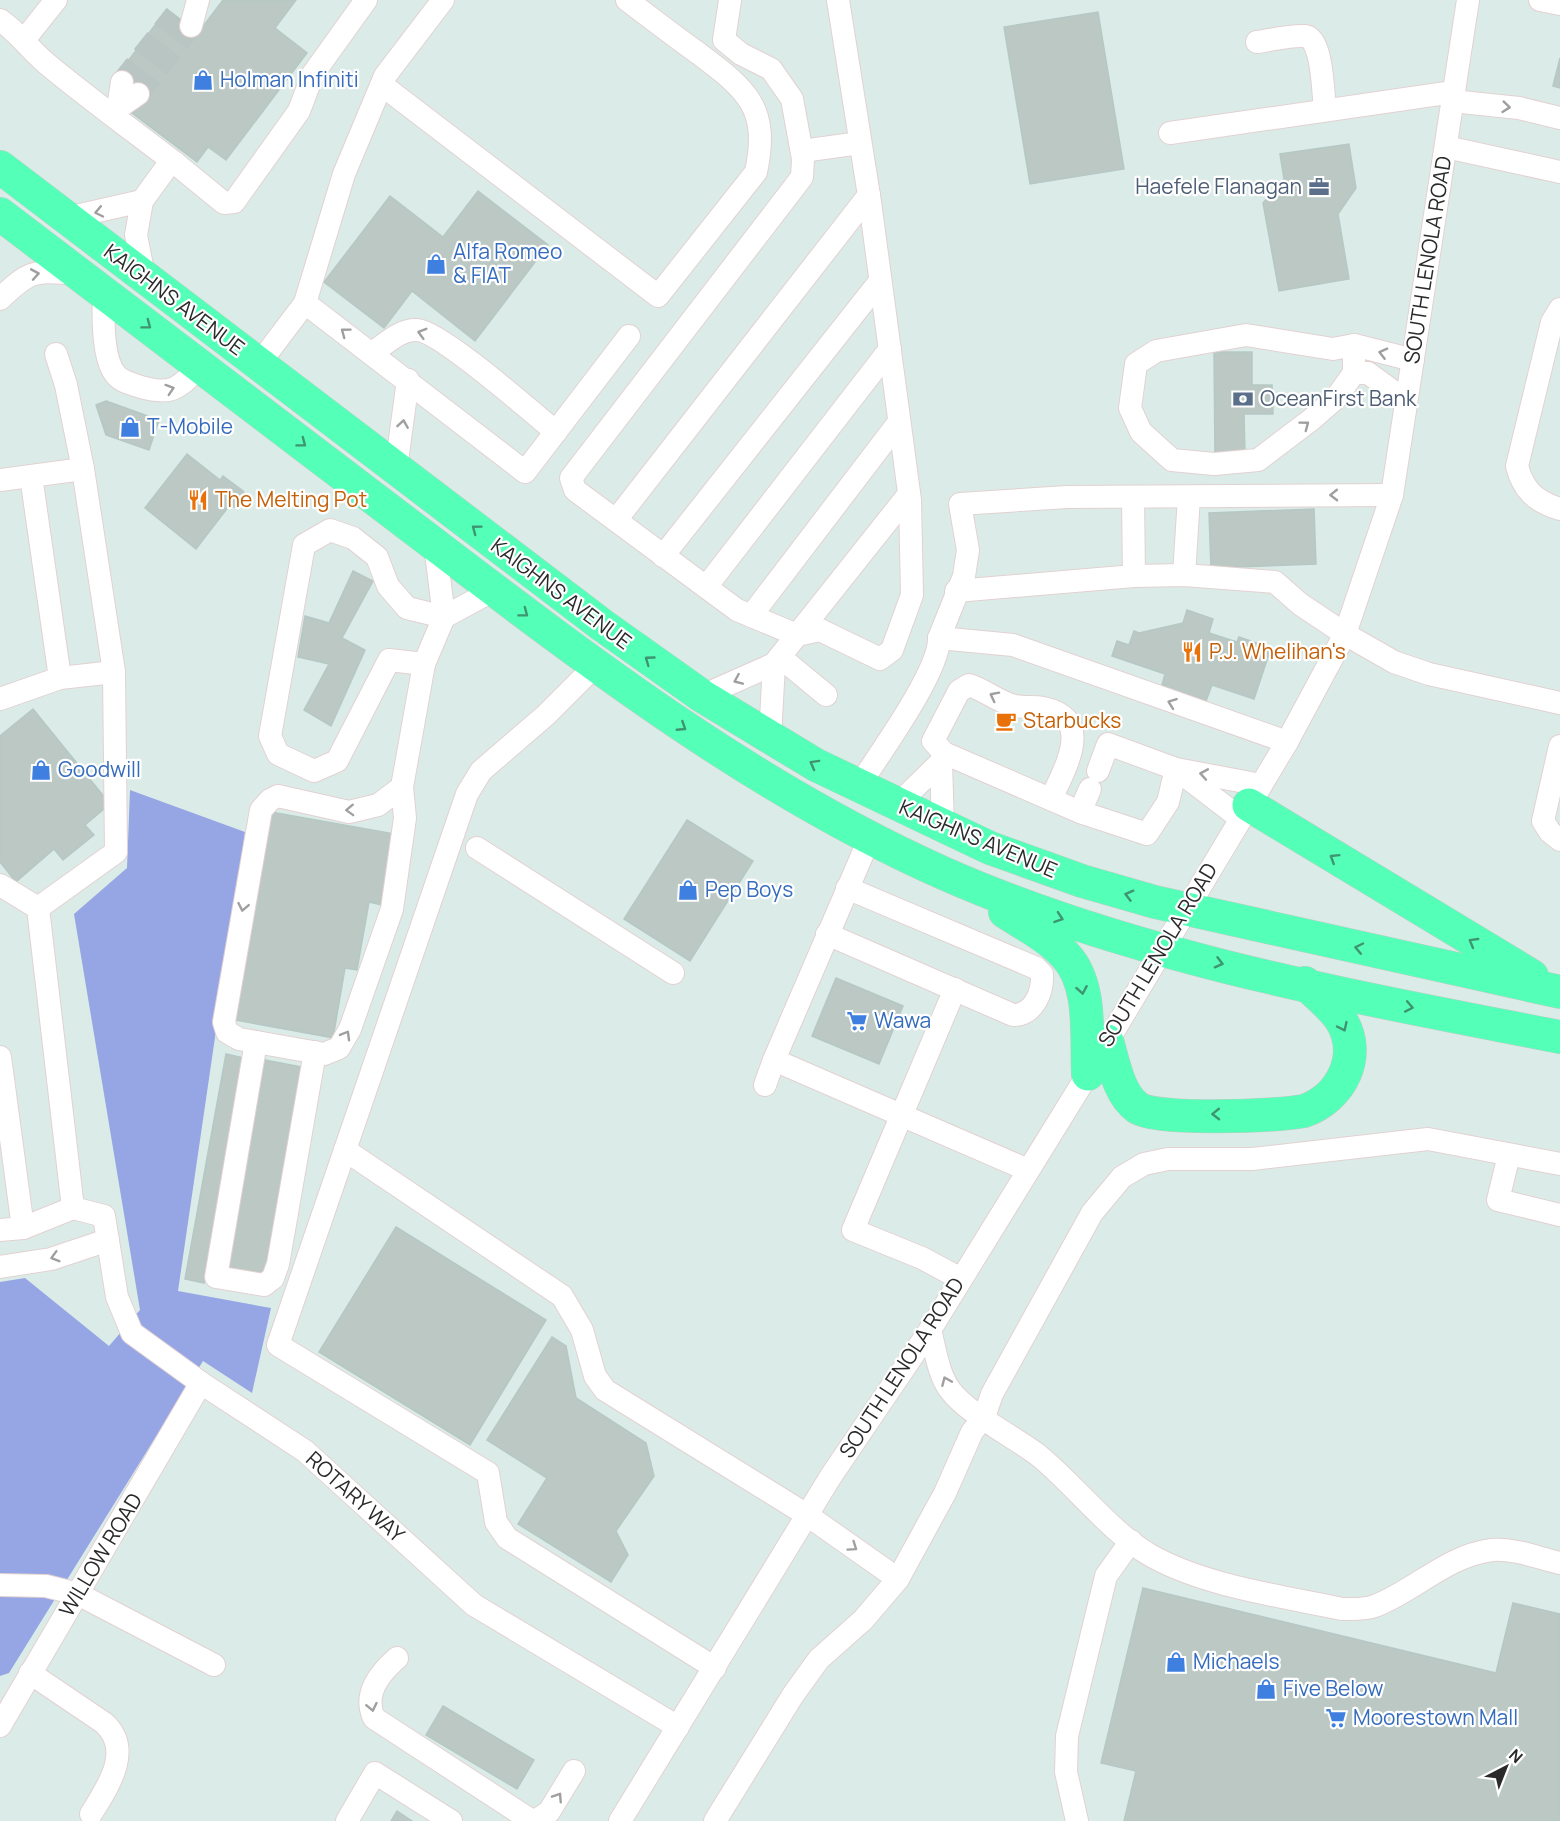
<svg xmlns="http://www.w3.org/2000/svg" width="1560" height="1821" viewBox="0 0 1560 1821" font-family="Manrope,sans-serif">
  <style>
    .green { fill: #96a5e4 }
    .building { fill: #bbc8c4; stroke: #b5c8c4; stroke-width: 1.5 }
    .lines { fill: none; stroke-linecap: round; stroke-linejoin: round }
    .minor-tunnel { stroke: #b8c5c2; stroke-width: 22; stroke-dasharray: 22 11; stroke-linecap: butt }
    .minor-casing { stroke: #e3d1d1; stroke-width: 24 }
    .highway-casing { stroke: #c8c8c8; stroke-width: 34 }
    .minor { stroke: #fff; stroke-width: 22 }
    .highway { stroke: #54ffb8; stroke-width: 33 }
    .oneway { stroke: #9f9f9f }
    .oneway2 { stroke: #3f9471 }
    .labels { text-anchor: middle; stroke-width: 4.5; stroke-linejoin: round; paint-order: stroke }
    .shop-label { font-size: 21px; fill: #366cbe; stroke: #fff; text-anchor: start }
    .service-label { font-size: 21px; fill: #4e5e75; stroke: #fff; text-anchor: end }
    .street-label { font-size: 21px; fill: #2a2a2a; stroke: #fff }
    .food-label { font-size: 21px; fill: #c56008; stroke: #fff; text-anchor: start }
  </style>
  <rect width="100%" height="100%" fill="#dbece8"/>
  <path class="green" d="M 130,790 L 245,832 L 178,1291 L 271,1308 L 252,1393 L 203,1361 L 9,1673 L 0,1676 L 0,1282 L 25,1278 L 109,1346 L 140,1310 L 74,914 L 127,868 Z"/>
  <g class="building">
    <path d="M 223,0 L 296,0 L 275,28 L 307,53 L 226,160 L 208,147 L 197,162 L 132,113 L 144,98 L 116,77 L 167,9 L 198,33 Z"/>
    <path d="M 1098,12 L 1124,169 L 1030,184 L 1004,27 Z"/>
    <path d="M 1560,58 L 1560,88 L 1553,86 Z"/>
    <path d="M 1349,144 L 1356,188 L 1338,214 L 1349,279 L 1279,291 L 1263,203 L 1284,179 L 1280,154 Z"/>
    <path d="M 478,191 L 548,245 L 475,341 L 412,291 L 384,328 L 324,282 L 390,196 L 443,237 Z"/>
    <path d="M 1214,352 L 1252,352 L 1252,385 L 1272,385 L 1273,414 L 1244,414 L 1245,456 L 1215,457 Z"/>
    <path d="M 106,401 L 159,420 L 149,450 L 106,435 L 96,405 Z"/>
    <path d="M 187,454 L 220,480 L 223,476 L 243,491 L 246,497 L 240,508 L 229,506 L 196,549 L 145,508 Z"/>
    <path d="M 1314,509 L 1316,564 L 1211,568 L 1209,513 Z"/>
    <path d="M 353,571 L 373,581 L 342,638 L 365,650 L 331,726 L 304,710 L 329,664 L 298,657 L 305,616 L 329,623 Z"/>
    <path d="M 1187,610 L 1213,619 L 1209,633 L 1237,642 L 1239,637 L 1271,648 L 1254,699 L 1212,685 L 1206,701 L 1162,685 L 1165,674 L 1112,656 L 1117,641 L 1129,645 L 1134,631 L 1139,633 L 1183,623 Z"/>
    <path d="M 33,709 L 110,804 L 85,825 L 94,835 L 63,860 L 54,849 L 16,882 L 0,862 L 0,736 Z"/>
    <path d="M 271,812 L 395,834 L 382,905 L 369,902 L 357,970 L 345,968 L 333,1038 L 235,1020 Z"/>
    <path d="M 687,820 L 753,861 L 690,961 L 624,919 Z"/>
    <path d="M 836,978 L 903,1006 L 879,1064 L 812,1036 Z"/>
    <path d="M 226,1054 L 244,1058 L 204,1283 L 185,1279 Z"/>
    <path d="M 265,1060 L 302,1067 L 264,1276 L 227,1269 Z"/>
    <path d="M 396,1227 L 546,1320 L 470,1445 L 319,1352 Z"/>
    <path d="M 552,1337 L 566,1346 L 576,1398 L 646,1443 L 654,1476 L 616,1531 L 628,1555 L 611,1582 L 518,1524 L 547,1478 L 487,1440 Z"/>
    <path d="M 1143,1588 L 1496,1673 L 1513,1603 L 1560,1614 L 1560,1821 L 1124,1821 L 1136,1771 L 1101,1763 Z"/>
    <path d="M 443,1706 L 534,1760 L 517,1789 L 426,1735 Z"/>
    <path d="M 397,1811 L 412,1821 L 391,1821 Z"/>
  </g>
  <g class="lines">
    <g class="minor-tunnel">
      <path d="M 122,82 L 175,15"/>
      <path d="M 138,94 L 191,26"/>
    </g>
    <g class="minor-casing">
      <g id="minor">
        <path d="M 730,0 L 724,40 L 741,54 L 771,69 L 792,99 L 803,159 L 802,177 L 571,478 L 575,490 L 737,610 L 797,635 L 820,630 L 880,659 L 892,650 L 912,595 L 910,500 L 870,202 L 838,0"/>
        <path d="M 1540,0 L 1560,4"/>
        <path d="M 0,20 C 18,32 30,50 47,64 C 88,98 132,130 175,163"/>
        <path d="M 191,26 L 198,0"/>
        <path d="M 24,40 L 56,0"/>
        <path d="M 1257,42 C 1272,40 1290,35 1305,36 C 1323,38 1323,95 1325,110"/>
        <path d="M 122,82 L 118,108 L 138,94"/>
        <path d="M 382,85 L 658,296 L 756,172 C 770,107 746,89 698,53 C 674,36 651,18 627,0"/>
        <path d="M 1452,101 L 1519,108 L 1560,118"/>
        <path d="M 1170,133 L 1453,92"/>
        <path d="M 1446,147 L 1560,172"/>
        <path d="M 802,151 L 860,143"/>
        <path d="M 142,201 L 166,168 L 175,163 L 224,203 L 234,202 L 299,111 L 313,74 L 366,0"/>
        <path d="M 67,218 L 142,201 L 136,235 L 144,276"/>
        <path d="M 104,293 C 103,314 102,359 116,375 C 122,382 132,384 141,387 C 173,396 178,388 201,366"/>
        <path d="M 0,299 C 32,268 35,271 79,274"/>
        <path d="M 305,303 L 344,174 L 385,76 L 443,0"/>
        <path d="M 1560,309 L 1552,322 L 1517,466 C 1523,490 1536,502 1560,509"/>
        <path d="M 1354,345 L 1413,360"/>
        <path d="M 372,353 C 386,344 400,329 417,330 C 440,331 533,413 556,432"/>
        <path d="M 56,354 L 66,385 L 83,469"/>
        <path d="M 259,364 L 305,303 L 525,472 L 629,336"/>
        <path d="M 1354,373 L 1354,345 L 1333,349 L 1246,335 L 1156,351 L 1136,364 L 1130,408 L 1141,432 L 1172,460 L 1214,464 L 1258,460 L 1312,419 L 1336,398 L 1354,373 L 1368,373 L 1406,401"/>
        <path d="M 396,468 L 408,380"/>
        <path d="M 0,480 L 83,469 L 114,672 L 116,852 L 38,908"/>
        <path d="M 1133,497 L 1134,576"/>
        <path d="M 616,520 L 869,195"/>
        <path d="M 330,530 L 353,538 L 377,557 L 388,586 L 407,608 L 444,617 L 424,664 L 389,660 L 337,761 L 314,771 L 278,754 L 270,736 L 304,545 Z"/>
        <path d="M 435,545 L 444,617 L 494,590"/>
        <path d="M 663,556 L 880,281"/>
        <path d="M 1184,575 L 1189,497"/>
        <path d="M 706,587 L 890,349"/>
        <path d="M 956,591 L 1134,576 L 1184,575 L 1275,582 L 1300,604 L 1345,634 L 1394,662 L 1429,674 L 1560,703"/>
        <path d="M 751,616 L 899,422"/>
        <path d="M 939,638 L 1013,645 L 1287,742"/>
        <path d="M 780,657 L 826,695"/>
        <path d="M 595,666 L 546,715 L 481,771 L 467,794 L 345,1150 L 562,1296 L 582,1330 L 595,1376 L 605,1390 L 807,1515 L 898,1579"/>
        <path d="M 60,678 L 114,672"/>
        <path d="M 702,696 L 774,664 L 909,494"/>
        <path d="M 0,699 L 60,678 L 31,476"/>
        <path d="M 770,738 L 774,664"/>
        <path d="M 1560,746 L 1543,821 L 1550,832 L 1560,840"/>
        <path d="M 944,753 L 933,741 L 959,691 L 969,685 C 985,690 1000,703 1015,706 C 1024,708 1034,706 1043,708 C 1096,718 1064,770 1051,799"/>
        <path d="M 941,762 L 944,753 L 1080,812 L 1147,834 L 1168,802 L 1176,769 L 1108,744 L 1098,771"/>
        <path d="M 402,787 L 378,805 L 349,812 L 278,796 L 270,800 L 261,810 L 224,1022 L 227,1032 L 239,1039 L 324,1054 L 339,1048 L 350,1029 L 392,909 L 405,818 L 402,787 L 424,664"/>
        <path d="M 858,787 C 878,756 940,671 939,638 L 964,576 L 968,550 L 960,504 L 1067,497 L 1392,495"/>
        <path d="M 897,805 L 941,762 L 943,827"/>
        <path d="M 1080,812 L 1090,789"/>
        <path d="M 1240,818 L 1176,769 L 1261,785"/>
        <path d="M 870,837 L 774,1060 L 1028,1170"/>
        <path d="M 477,848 L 673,973"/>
        <path d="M 0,885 L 38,908 L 73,1208 L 104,1216 L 117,1297 L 132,1333 L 201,1383 L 305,1451 L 474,1605 L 678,1727"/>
        <path d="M 827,934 L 1013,1015 C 1034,1015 1043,992 1042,974 L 1036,968 L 847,888"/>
        <path d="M 955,989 L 853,1230 L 922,1258 L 961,1279"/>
        <path d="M 256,1042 L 216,1277 L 264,1285 L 273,1278 L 278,1264 L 315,1052"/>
        <path d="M 0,1057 L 23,1228"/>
        <path d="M 765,1085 L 774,1060"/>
        <path d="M 345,1150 L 278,1345 L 488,1473 L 496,1522 L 507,1538 L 715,1668"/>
        <path d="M 1509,1155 L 1498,1200 L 1560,1215"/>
        <path d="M 0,1230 L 23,1228 L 73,1208"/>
        <path d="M 0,1267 L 51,1259 L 108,1240"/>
        <path d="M 930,1330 C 935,1348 938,1374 950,1390 C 968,1414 1013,1436 1038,1455 C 1074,1484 1110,1532 1150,1555 C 1204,1586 1281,1596 1342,1609 C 1353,1609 1364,1610 1375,1606 C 1416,1590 1446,1556 1492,1550 C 1514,1548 1538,1558 1560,1563"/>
        <path d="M 0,1585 L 46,1586 L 78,1594 L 214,1665"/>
        <path d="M 397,1658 C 379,1674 363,1694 374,1718 L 529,1819 L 537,1820 L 549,1812 L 574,1771"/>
        <path d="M 30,1673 L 104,1723 C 134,1750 107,1788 91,1814"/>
        <path d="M 0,1726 L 201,1383"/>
        <path d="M 347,1821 L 375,1773 L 451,1821"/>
        <path d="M 620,1821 L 831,1476 L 930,1330 L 1088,1074 L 1287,742 L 1345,634 L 1392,495 L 1468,0"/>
        <path d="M 715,1821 L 793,1695 L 819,1659 L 863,1620 L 898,1579 L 945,1493 L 972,1432 L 984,1417 L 992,1394 L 1092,1213 L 1122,1177 L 1144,1164 L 1168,1159 L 1252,1159 L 1428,1139 L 1560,1164"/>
        <path d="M 1077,1821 L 1066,1772 L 1067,1736 L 1106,1576 L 1131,1541"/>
      </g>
    </g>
    <g class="highway-casing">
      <g id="highway">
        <path d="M 0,167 L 602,625 L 702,696 L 816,765 L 990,848 L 1082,881 L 1155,902 L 1560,992"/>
        <path d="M 0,214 C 143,323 287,432 430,541 C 593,665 755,789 943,873 C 1135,958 1355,997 1560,1037"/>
        <path d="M 1249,805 L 1532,976"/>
        <path d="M 1005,912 C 1025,925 1049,937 1065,955 C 1093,984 1086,1036 1088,1074"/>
        <path d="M 1107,1041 C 1114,1063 1118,1094 1138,1108 C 1158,1121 1276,1116 1304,1111 C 1341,1098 1363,1056 1341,1020 C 1332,1006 1317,995 1305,983"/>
      </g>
    </g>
    <use href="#minor" class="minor"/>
    <use href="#highway" class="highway"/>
  </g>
  <defs><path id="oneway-chevron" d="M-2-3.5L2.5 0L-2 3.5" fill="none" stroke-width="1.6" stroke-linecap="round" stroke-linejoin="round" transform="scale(1.5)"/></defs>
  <g class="oneway">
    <use href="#oneway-chevron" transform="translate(1506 107) rotate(6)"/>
    <use href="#oneway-chevron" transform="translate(99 212) rotate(168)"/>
    <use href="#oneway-chevron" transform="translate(35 274) rotate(-10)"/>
    <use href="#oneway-chevron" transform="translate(345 332) rotate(-143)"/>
    <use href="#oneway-chevron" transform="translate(422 333) rotate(-164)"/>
    <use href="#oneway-chevron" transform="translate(1383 353) rotate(-166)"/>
    <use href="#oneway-chevron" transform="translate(170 389) rotate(-18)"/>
    <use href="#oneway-chevron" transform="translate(403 424) rotate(-81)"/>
    <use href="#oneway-chevron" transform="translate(1305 425) rotate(-37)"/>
    <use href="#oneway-chevron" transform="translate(1334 495) rotate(179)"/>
    <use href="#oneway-chevron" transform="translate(738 680) rotate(157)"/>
    <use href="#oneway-chevron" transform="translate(994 696) rotate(-153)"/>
    <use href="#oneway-chevron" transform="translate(1172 703) rotate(-160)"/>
    <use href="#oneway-chevron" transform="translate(1204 774) rotate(-170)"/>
    <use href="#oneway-chevron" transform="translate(350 810) rotate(178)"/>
    <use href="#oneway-chevron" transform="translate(243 907) rotate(101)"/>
    <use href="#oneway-chevron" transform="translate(346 1035) rotate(-60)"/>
    <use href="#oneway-chevron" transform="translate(55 1257) rotate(164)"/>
    <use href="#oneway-chevron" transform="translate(946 1381) rotate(-113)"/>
    <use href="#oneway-chevron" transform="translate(853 1547) rotate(35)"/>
    <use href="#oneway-chevron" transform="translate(372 1707) rotate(78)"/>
    <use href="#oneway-chevron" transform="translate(558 1797) rotate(-57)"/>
  </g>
  <g class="oneway2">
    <use href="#oneway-chevron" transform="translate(147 325) rotate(37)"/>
    <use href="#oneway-chevron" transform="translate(302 443) rotate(37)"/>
    <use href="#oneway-chevron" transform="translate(476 529) rotate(-143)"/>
    <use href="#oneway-chevron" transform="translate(524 613) rotate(37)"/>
    <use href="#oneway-chevron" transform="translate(649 660) rotate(-144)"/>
    <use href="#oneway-chevron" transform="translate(682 727) rotate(33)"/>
    <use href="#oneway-chevron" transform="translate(814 764) rotate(-151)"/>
    <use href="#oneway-chevron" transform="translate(1334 858) rotate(-148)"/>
    <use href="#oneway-chevron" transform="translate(1129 895) rotate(-165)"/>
    <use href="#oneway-chevron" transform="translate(1059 918) rotate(19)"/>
    <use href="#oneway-chevron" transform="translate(1473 942) rotate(-150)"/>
    <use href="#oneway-chevron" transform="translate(1359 948) rotate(-168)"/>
    <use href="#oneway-chevron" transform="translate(1219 963) rotate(15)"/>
    <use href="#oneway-chevron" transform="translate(1082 990) rotate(80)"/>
    <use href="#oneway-chevron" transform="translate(1409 1007) rotate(11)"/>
    <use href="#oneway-chevron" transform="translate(1343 1027) rotate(65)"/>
    <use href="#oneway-chevron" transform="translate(1216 1114) rotate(179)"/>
  </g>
  <defs>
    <g id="shop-bare" transform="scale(1.62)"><path d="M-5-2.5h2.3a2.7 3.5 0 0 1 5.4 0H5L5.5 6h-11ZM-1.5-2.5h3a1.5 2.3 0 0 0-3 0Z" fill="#3f7fe0" stroke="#fff" stroke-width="2.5" paint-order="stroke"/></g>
    <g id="office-bare" transform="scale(1.62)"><path d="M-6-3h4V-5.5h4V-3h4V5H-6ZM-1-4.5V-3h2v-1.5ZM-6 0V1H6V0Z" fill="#5c6f8a" stroke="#fff" stroke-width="2.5" paint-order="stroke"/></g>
    <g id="bank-bare" transform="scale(1.62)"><path d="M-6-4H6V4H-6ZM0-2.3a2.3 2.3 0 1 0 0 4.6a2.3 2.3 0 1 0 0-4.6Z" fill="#5c6f8a" stroke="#fff" stroke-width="2.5" paint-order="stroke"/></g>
    <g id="restaurant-bare" transform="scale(1.62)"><path d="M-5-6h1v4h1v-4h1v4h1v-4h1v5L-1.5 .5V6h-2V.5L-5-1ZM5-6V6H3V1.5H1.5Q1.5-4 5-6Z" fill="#e8710a" stroke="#fff" stroke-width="2.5" paint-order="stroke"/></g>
    <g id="cafe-bare" transform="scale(1.62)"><path d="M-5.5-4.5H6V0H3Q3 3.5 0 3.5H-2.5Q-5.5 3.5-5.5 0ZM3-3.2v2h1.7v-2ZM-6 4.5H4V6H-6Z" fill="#e8710a" stroke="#fff" stroke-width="2.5" paint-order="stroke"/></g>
    <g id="supermarket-bare" transform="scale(1.62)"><path d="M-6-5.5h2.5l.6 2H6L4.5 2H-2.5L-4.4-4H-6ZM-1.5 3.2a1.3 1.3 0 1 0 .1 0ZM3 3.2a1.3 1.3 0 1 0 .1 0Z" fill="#3f7fe0" stroke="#fff" stroke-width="2.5" paint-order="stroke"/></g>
  </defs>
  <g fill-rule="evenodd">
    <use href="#shop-bare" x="203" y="80"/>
    <use href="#office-bare" x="1319" y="187"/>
    <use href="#shop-bare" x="436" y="264"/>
    <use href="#bank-bare" x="1243" y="399"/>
    <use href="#shop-bare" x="130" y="427"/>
    <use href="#restaurant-bare" x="198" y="500"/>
    <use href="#restaurant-bare" x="1192" y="652"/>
    <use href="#cafe-bare" x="1006" y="721"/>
    <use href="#shop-bare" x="41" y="770"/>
    <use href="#shop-bare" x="688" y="890"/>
    <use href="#supermarket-bare" x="857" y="1021"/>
    <use href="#shop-bare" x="1176" y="1662"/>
    <use href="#shop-bare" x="1266" y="1689"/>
    <use href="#supermarket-bare" x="1336" y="1718"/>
  </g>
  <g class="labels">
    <g class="shop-label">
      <text x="220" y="87">Holman Infiniti</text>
      <text x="453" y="259">Alfa Romeo<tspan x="453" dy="24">&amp; FIAT</tspan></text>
      <text x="147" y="434">T-Mobile</text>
      <text x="58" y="777">Goodwill</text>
      <text x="705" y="897">Pep Boys</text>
      <text x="874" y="1028">Wawa</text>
      <text x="1193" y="1669">Michaels</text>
      <text x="1283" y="1696">Five Below</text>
      <text x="1353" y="1725">Moorestown Mall</text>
    </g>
    <g class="service-label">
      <text x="1302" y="194">Haefele Flanagan</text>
      <text x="1260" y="406" text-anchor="start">OceanFirst Bank</text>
    </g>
    <g class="street-label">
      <text transform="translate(1428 260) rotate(-81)" y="7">SOUTH LENOLA ROAD</text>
      <text transform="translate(174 300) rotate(37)" y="7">KAIGHNS AVENUE</text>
      <text transform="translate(561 594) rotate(37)" y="7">KAIGHNS AVENUE</text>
      <text transform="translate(978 839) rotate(23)" y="7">KAIGHNS AVENUE</text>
      <text transform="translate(1158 955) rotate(-59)" y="7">SOUTH LENOLA ROAD</text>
      <text transform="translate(902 1368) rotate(-57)" y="7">SOUTH LENOLA ROAD</text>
      <text transform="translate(355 1497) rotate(42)" y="7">ROTARY WAY</text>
      <text transform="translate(101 1555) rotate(-59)" y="7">WILLOW ROAD</text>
    </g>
    <g class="food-label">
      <text x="215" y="507">The Melting Pot</text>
      <text x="1209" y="659">P.J. Whelihan's</text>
      <text x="1023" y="728">Starbucks</text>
    </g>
  </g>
  <g transform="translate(1506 1767) rotate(42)" stroke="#ffffff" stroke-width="4.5" paint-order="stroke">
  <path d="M0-4.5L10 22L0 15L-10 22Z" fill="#2a2a2a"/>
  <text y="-9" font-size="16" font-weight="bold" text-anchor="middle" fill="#2a2a2a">N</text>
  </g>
</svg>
